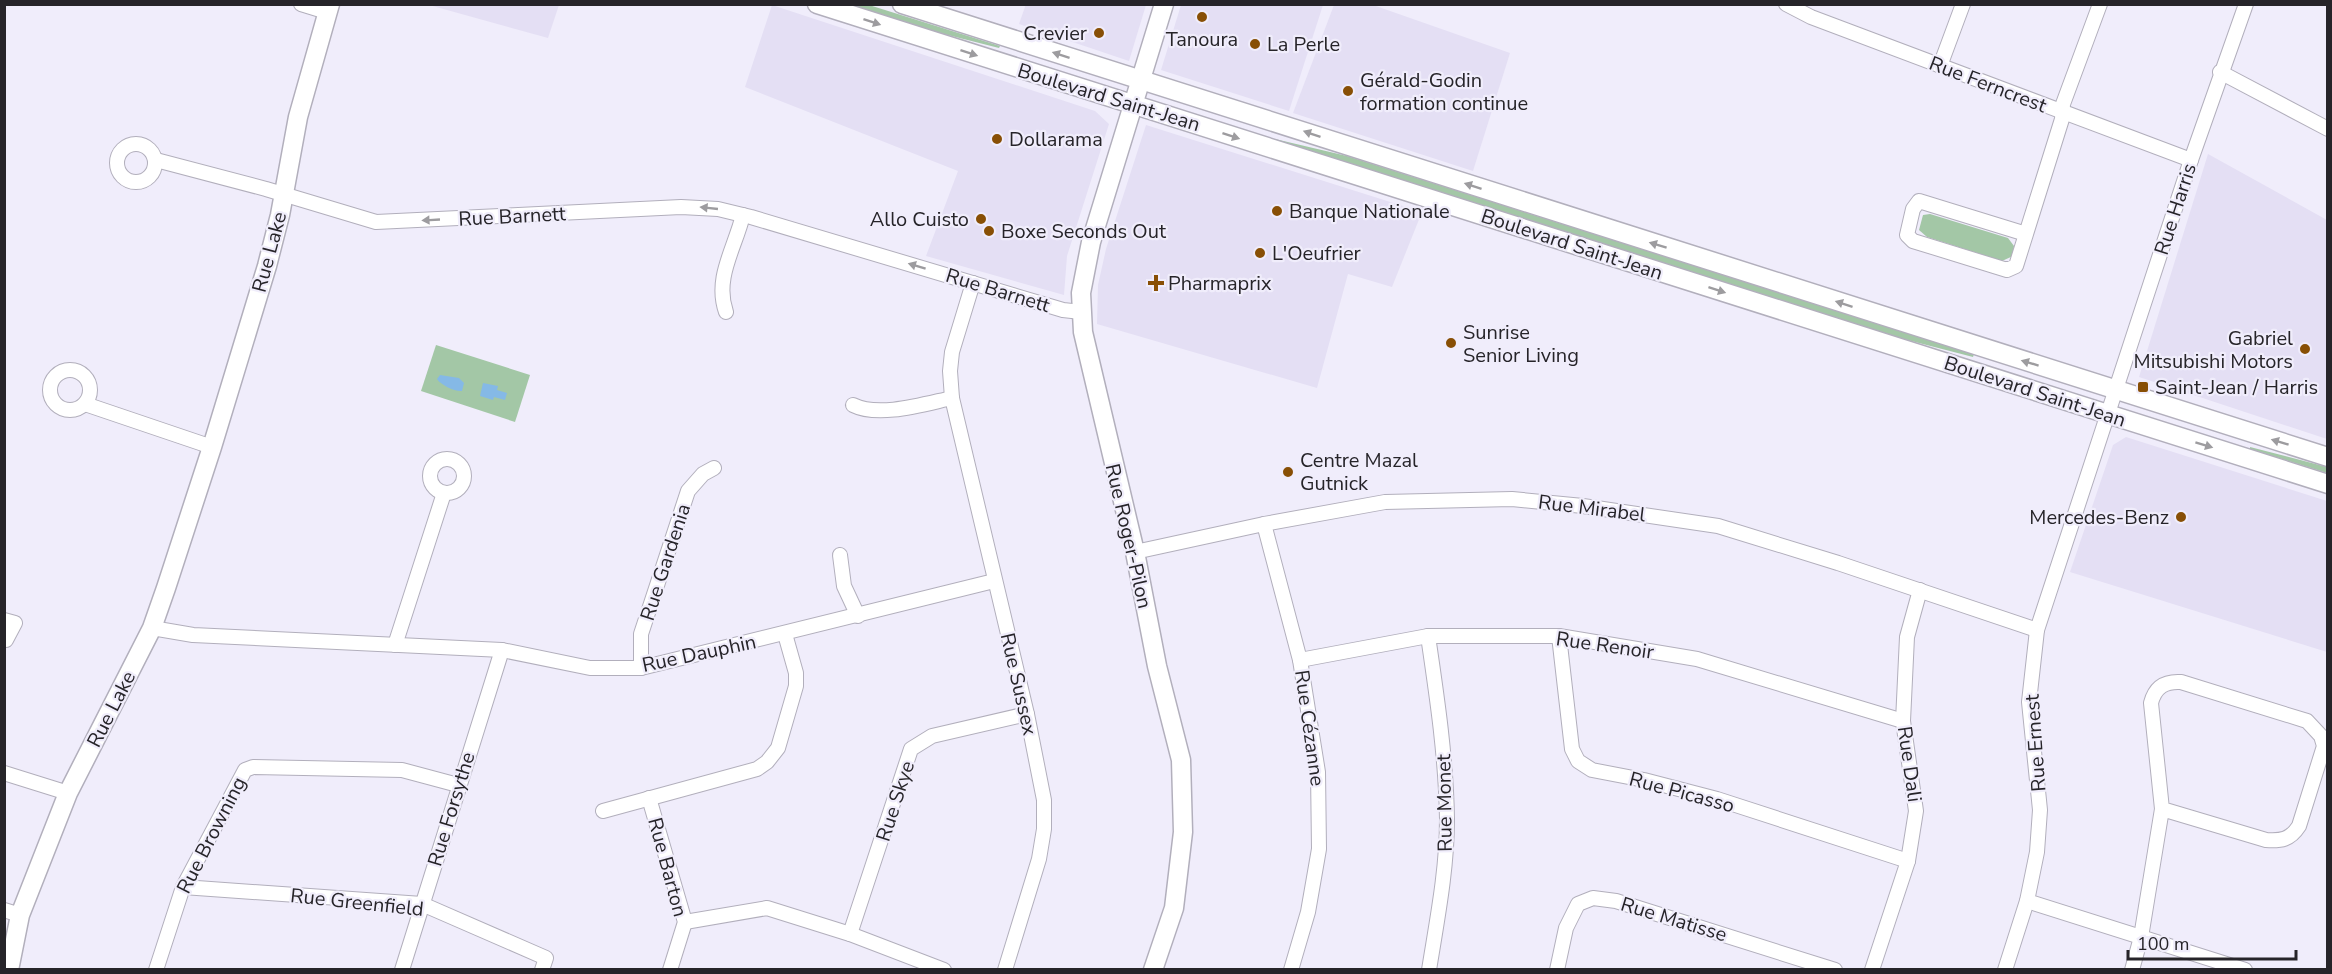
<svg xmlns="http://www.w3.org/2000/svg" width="2332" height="974" viewBox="0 0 2332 974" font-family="'Nunito Sans',sans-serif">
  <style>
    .built { fill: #e4dff4 }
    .green { fill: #a3c7a6 }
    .water { fill: #85b9e6 }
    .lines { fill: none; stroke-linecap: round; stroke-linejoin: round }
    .street-casing { stroke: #b2afbc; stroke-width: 16 }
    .secondary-casing { stroke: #b2afbc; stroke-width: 21 }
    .street { stroke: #fff; stroke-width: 14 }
    .secondary { stroke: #fff; stroke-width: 18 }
    .oneway { fill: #9d9c9f }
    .poi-dot { fill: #884f05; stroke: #f0edfb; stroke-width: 2 }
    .labels { text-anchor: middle; stroke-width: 4.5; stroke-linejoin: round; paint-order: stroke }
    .poi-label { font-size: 20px; fill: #262429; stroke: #f0edfb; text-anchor: start }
    .street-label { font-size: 20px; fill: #262429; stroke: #f0edfb }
  </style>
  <rect width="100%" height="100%" fill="#f0edfb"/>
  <g class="built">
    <path d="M 1026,4 L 1146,4 L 1146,5 L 1129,61 L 1019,24 Z"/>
    <path d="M 429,5 L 559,5 L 548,38 Z"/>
    <path d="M 772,5 L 1095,111 L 1109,124 L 1067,256 L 1064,295 L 926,256 L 958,171 L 745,87 Z"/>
    <path d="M 1181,5 L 1323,5 L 1289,111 L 1161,70 Z"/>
    <path d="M 1334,5 L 1373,5 L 1510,53 L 1473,171 L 1293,113 Z"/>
    <path d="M 1146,125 L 1422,212 L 1392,287 L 1348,274 L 1317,388 L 1097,324 L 1098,285 L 1106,249 Z"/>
    <path d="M 2208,154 L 2327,220 L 2327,439 L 2139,377 Z"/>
    <path d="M 2126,437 L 2327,501 L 2327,652 L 2070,572 L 2113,445 Z"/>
  </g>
  <g class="green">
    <path d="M 847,5 L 869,5 L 1000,46 L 999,48 L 932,31 Z"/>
    <path d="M 1275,139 L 1347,156 L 1974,354 L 1973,357 L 1892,336 L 1275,141 Z"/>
    <path d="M 1930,214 L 2008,238 L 2014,246 L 2013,256 L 2002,261 L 1927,237 L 1919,230 L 1923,215 Z"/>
    <path d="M 436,345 L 530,375 L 515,422 L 421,391 Z"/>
    <path d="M 2250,447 L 2327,467 L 2327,473 L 2250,449 Z"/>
  </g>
  <g class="water">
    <path d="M 440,375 L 459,378 L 464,383 L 462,391 C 455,392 441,385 437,379 Z"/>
    <path d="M 483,383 L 498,386 L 497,390 L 507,393 L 505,400 L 494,397 L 493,400 L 480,396 Z"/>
  </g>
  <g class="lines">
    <g class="street-casing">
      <g id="street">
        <path d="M 301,4 L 327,12"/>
        <path d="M 1786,4 L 1811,17 L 2191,160"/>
        <path d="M 1940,66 L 1963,4"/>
        <path d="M 2220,72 L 2328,129"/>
        <circle cx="136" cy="163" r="19"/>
        <path d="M 156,160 L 266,189 L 376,222 L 681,207 L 718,209 L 751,217 L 1063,310 L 1081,312"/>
        <path d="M 2026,234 L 1919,201 L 1913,209 L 1907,235 L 1913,241 L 2007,270 L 2016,266 L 2062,119 L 2063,104 L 2100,4"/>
        <path d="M 973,283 L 952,352 L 950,371 L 952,398 L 1027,714 L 1044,800 L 1044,829 L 1039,859 L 1005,970"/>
        <path d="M 726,312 C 714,278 735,248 743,215"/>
        <circle cx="70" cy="390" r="20"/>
        <path d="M 85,404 L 212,447"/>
        <path d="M 853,405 C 879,418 924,404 952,398"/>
        <circle cx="447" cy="476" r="17"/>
        <path d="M 1264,524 L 1300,660 L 1318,772 L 1319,849 L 1308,912 L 1291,970"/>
        <path d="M 1135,552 L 1264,524 L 1385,502 L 1512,499 L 1583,506 L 1718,526 L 1838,563 L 2037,630"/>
        <path d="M 840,555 L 844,586 L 858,616"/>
        <path d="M 4,620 L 15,623 L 6,640 L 4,640"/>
        <path d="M 152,628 L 193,635 L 502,650 L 590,668 L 641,668 L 994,581"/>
        <path d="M 1428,636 C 1437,697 1446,757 1447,819 C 1447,870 1437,920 1429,970"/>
        <path d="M 1559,636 L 1572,749 L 1578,761 L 1592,770 L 1644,780 L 1717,799 L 1908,861"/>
        <path d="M 395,645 L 444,493"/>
        <path d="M 1300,660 L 1428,636 L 1559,636 L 1697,659 L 1903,721"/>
        <path d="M 641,668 L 641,634 L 688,491 L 703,474 L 714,468"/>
        <path d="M 4,773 L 68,793"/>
        <path d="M 649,798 L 685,922 L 670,970"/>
        <path d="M 603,811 L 757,769 L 767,762 L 778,748 L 796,686 L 796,673 L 785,634"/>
        <path d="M 183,887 L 422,904 L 546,958 L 542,970"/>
        <path d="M 2027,901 L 2245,970"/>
        <path d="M 4,910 L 20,915"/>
        <path d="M 685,922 L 767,908 L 850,934 L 944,970"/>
        <path d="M 850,934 L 911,749 L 932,736 L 1027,714"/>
        <path d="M 156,970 L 183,887 L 245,770 L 253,767 L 402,770 L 458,785"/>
        <path d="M 402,970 L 502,650"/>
        <path d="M 1557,970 L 1566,928 L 1578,904 L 1593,898 L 1616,901 L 1835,970"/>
        <path d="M 1872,970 L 1908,861 L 1916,811 L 1903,721 L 1907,637 L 1920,590"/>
        <path d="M 2005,970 L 2027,901 L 2037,852 L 2040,810 L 2029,702 L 2037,630 L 2191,160 L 2246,4"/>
        <path d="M 2132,970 L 2141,937 L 2162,809 L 2151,703 C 2155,687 2165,681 2181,682 L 2307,721 L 2321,736 L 2324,746 L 2299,826 C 2290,840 2281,841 2266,840 L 2162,809"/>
      </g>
    </g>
    <g class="secondary-casing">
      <g id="secondary">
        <path d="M 817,4 L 2328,484"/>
        <path d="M 902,4 L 2328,457"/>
        <path d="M 9,970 L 20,915 L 68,793 L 152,628 L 166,588 L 212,447 L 267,266 L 280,215 L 298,117 L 330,4"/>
        <path d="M 1153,970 L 1174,908 L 1183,832 L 1181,760 L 1157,666 L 1135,552 L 1083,332 L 1081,293 L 1091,242 L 1164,4"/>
      </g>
    </g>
    <use href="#street" class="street"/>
    <use href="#secondary" class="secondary"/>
  </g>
  <defs><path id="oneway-solid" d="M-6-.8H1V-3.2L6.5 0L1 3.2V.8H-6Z" transform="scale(1.5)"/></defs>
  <g class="oneway">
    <use href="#oneway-solid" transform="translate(872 22) rotate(18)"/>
    <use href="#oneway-solid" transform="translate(969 53) rotate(18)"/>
    <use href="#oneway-solid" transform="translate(1061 55) rotate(-162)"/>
    <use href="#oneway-solid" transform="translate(1312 134) rotate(-161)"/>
    <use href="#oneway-solid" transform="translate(1231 136) rotate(18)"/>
    <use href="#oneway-solid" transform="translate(1473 186) rotate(-162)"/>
    <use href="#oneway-solid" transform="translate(709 208) rotate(-174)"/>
    <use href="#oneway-solid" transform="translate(431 220) rotate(177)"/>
    <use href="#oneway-solid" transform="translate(1658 245) rotate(-163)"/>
    <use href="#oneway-solid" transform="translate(917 266) rotate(-163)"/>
    <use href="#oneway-solid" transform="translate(1717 290) rotate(18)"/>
    <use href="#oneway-solid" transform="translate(1844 304) rotate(-162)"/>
    <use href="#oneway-solid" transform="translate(2030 363) rotate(-163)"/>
    <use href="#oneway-solid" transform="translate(2280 442) rotate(-163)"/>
    <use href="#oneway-solid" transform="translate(2204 445) rotate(17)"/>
  </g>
  <g class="poi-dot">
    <circle cx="1202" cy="17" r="6"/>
    <circle cx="1099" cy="33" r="6"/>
    <circle cx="1255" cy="44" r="6"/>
    <circle cx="1348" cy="91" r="6"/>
    <circle cx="997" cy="139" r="6"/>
    <circle cx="1277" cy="211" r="6"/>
    <circle cx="981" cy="219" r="6"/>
    <circle cx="989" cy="231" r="6"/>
    <circle cx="1260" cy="253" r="6"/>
    <path d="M1153 274h6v6h6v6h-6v6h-6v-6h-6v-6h6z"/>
    <circle cx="1451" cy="343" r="6"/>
    <circle cx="2305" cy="349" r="6"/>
    <rect x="2137" y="381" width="12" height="12" rx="3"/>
    <circle cx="1288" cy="472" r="6"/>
    <circle cx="2181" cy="517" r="6"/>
  </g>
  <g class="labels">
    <g class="poi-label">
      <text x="1087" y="40" text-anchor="end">Crevier</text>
      <text x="1202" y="46" text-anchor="middle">Tanoura</text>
      <text x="1267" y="51">La Perle</text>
      <text x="1360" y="87">Gérald-Godin<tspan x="1360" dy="23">formation continue</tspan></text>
      <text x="1009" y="146">Dollarama</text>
      <text x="1289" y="218">Banque Nationale</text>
      <text x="969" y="226" text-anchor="end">Allo Cuisto</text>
      <text x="1001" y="238">Boxe Seconds Out</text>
      <text x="1272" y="260">L'Oeufrier</text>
      <text x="1168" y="290">Pharmaprix</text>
      <text x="1463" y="339">Sunrise<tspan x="1463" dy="23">Senior Living</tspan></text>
      <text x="2293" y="345" text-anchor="end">Gabriel<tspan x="2293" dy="23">Mitsubishi Motors</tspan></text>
      <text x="2155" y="394">Saint-Jean / Harris</text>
      <text x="1300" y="467">Centre Mazal<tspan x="1300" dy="23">Gutnick</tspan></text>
      <text x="2169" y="524" text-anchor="end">Mercedes-Benz</text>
    </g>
    <g class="street-label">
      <text transform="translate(1988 84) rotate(21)" y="7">Rue Ferncrest</text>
      <text transform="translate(1109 97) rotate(17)" y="7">Boulevard Saint-Jean</text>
      <text transform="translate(2175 209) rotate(-72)" y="7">Rue Harris</text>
      <text transform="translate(512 216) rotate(-3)" y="7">Rue Barnett</text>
      <text transform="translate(1572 244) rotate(18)" y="7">Boulevard Saint-Jean</text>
      <text transform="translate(269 252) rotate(-75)" y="7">Rue Lake</text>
      <text transform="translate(998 290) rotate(17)" y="7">Rue Barnett</text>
      <text transform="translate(2035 391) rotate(18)" y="7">Boulevard Saint-Jean</text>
      <text transform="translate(1592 508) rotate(7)" y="7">Rue Mirabel</text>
      <text transform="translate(1129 536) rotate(77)" y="7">Rue Roger-Pilon</text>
      <text transform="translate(665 562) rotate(-72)" y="7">Rue Gardenia</text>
      <text transform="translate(1605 645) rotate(8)" y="7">Rue Renoir</text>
      <text transform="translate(699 653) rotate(-12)" y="7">Rue Dauphin</text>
      <text transform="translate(1019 684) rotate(77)" y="7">Rue Sussex</text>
      <text transform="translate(111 709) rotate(-63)" y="7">Rue Lake</text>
      <text transform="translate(1310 728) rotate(82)" y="7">Rue Cézanne</text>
      <text transform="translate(2035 743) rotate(-94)" y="7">Rue Ernest</text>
      <text transform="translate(1910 764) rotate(82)" y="7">Rue Dali</text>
      <text transform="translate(1682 792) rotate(15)" y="7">Rue Picasso</text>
      <text transform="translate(895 801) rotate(-72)" y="7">Rue Skye</text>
      <text transform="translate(1444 803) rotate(-91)" y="7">Rue Monet</text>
      <text transform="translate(451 809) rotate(-73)" y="7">Rue Forsythe</text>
      <text transform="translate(211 835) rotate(-63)" y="7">Rue Browning</text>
      <text transform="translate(668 867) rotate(75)" y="7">Rue Barton</text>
      <text transform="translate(357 902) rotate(6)" y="7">Rue Greenfield</text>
      <text transform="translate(1674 919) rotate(17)" y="7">Rue Matisse</text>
    </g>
  </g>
  <rect width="2332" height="974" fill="none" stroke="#262429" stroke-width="12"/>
  <path d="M2128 950v9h168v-9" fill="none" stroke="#262429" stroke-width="3"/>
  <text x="2137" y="950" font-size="18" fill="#262429" stroke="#f0edfb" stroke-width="4.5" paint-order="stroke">100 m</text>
</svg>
